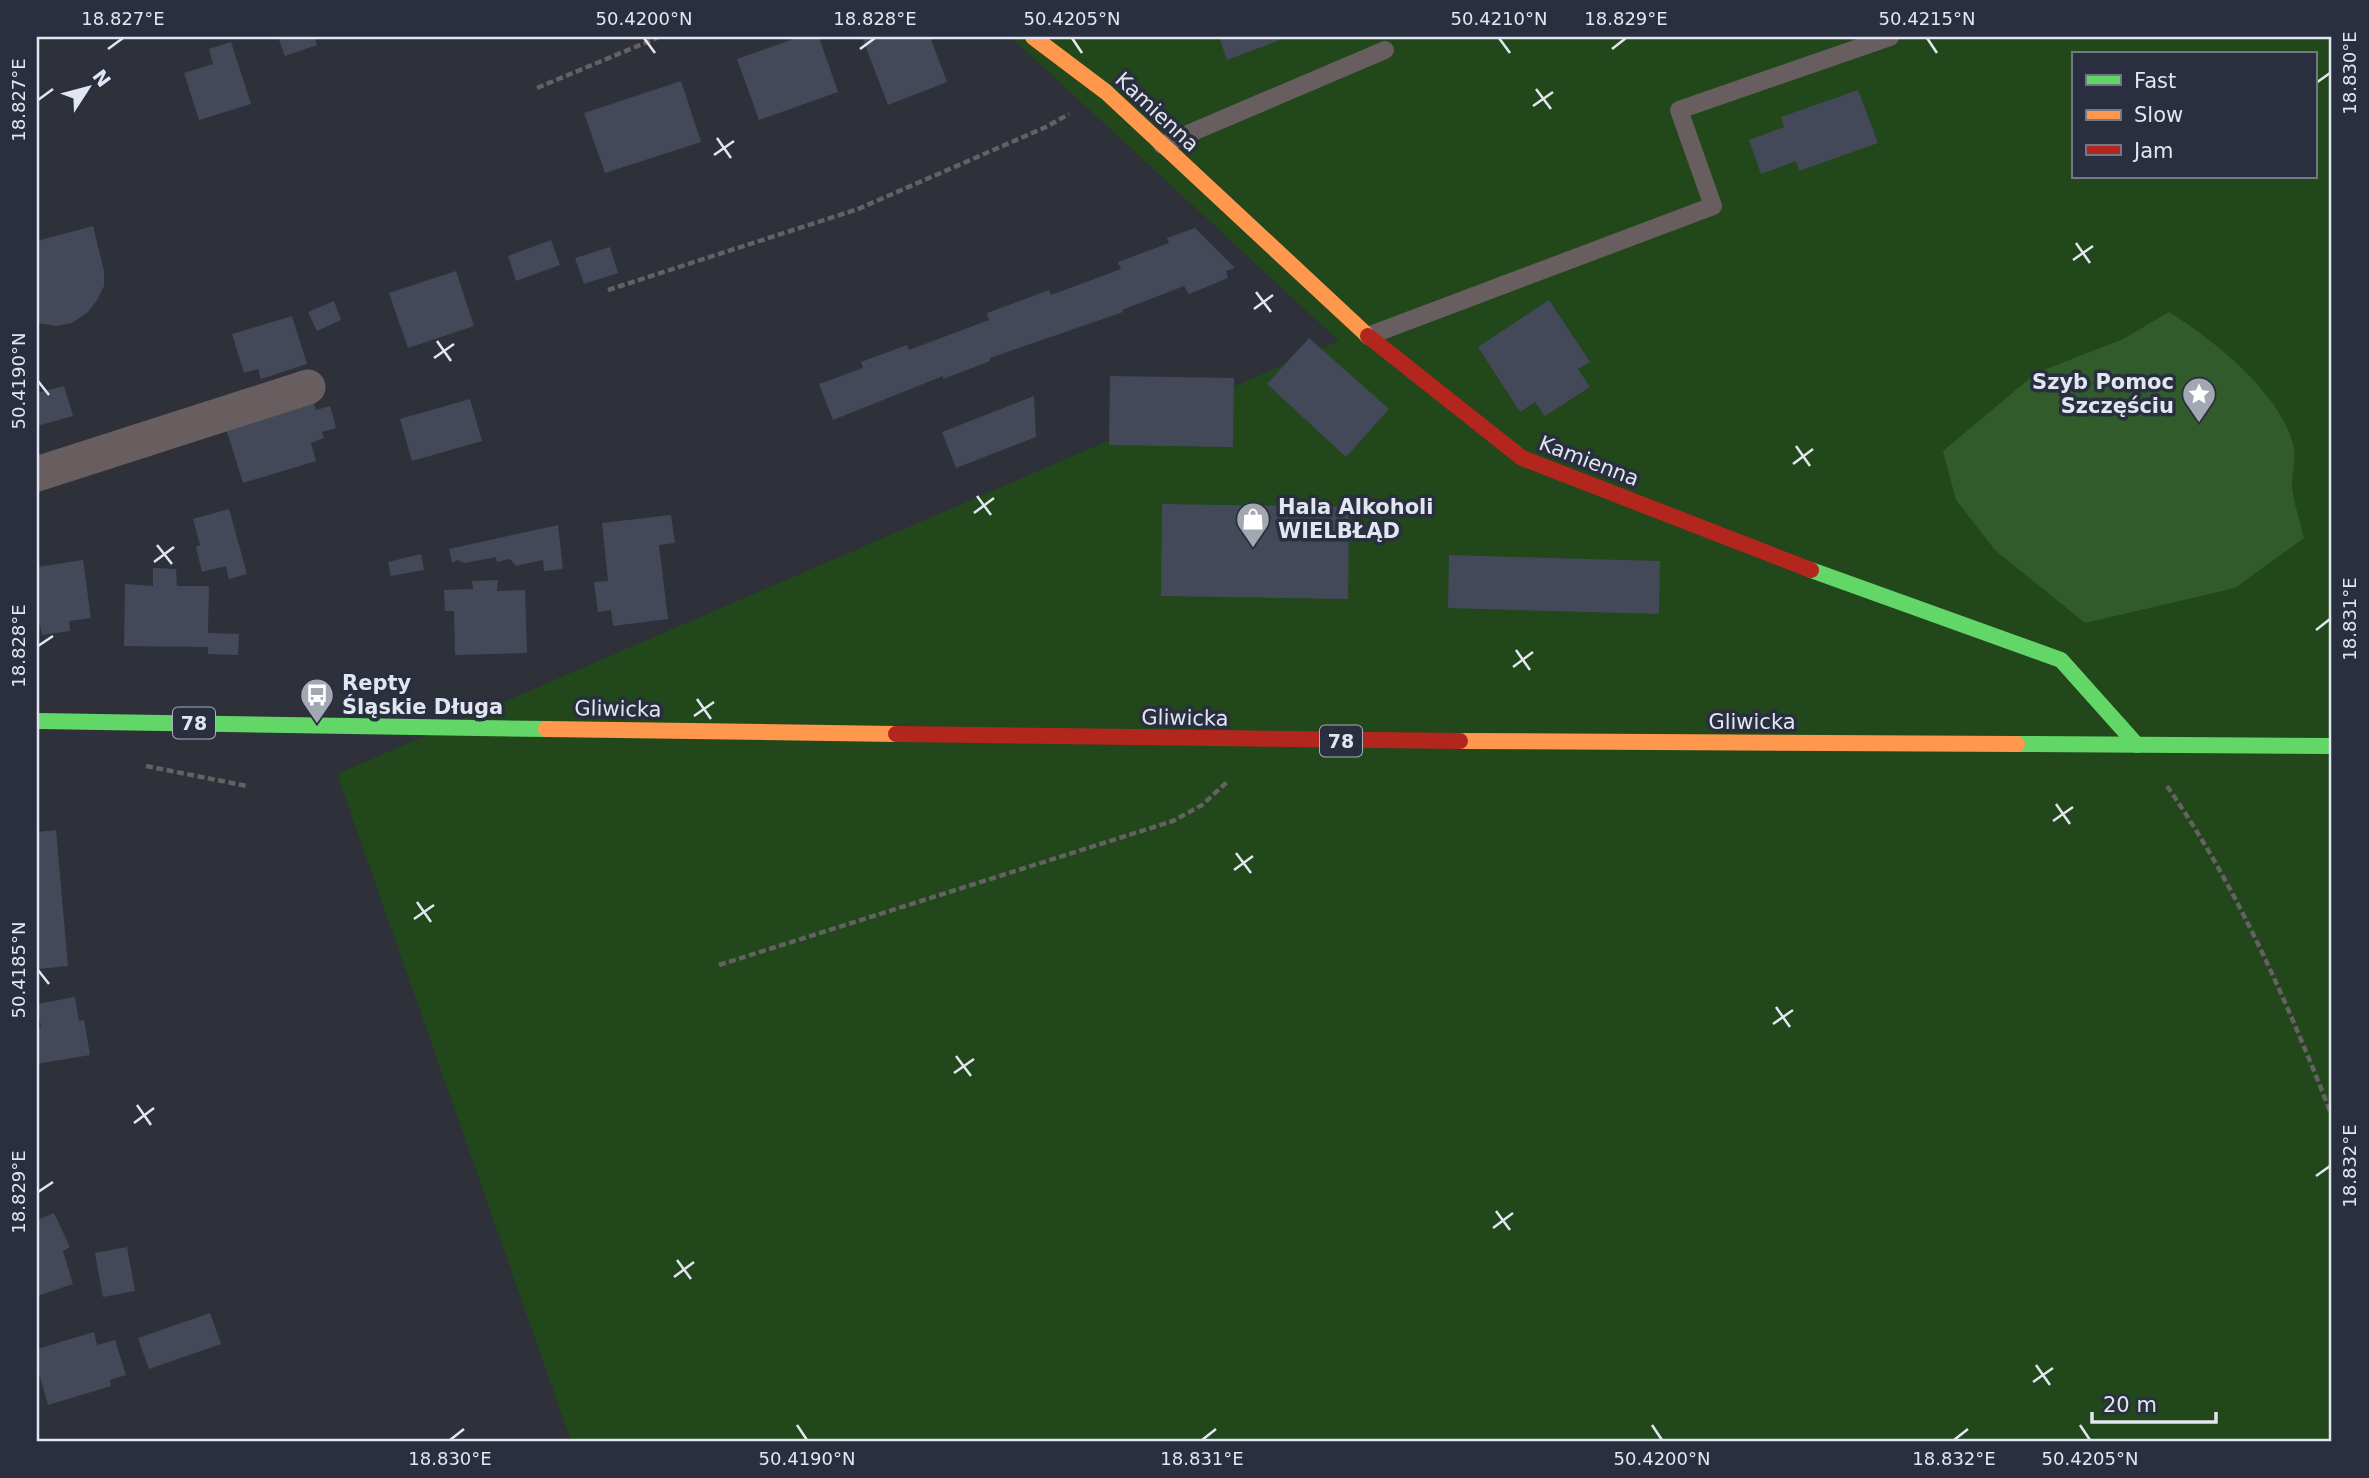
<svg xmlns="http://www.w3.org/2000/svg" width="2369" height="1478" viewBox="0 0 2369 1478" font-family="'DejaVu Sans',sans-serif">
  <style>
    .green { fill: #21471a; fill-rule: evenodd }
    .forest { fill: #315b2a }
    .building { fill: #444959 }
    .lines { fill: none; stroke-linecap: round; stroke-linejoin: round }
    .path { stroke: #656063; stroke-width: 4.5; stroke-dasharray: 7 3.5; stroke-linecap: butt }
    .lane { stroke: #685e5f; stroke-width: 18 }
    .street { stroke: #685e5f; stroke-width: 35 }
    .fast { stroke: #63d668; stroke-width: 16 }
    .slow { stroke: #ff974d; stroke-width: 16 }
    .jam { stroke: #b3261e; stroke-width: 16 }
    .ticks { fill: none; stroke: #e2e6f1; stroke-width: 2.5 }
    .labels { text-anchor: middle; stroke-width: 7; stroke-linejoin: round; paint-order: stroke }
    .shield { fill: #292f3f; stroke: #aaafbc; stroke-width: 2 }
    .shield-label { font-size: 19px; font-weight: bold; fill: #e2e6f1 }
    .street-label { font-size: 21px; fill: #e2e6f1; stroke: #292f3f }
    .poi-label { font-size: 21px; font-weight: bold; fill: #e2e6f1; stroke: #292f3f; text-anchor: start }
    .neatline { fill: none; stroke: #e2e6f1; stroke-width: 2.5 }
    .ticks-label { font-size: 18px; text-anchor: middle; fill: #e2e6f1 }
  </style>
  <rect width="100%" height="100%" fill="#2e313a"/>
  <path class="green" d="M 1011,37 L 2332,37 L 2332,1441 L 571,1441 L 337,774 L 1339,341 ZM 2073,54 L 2315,54 L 2315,177 L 2073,177 Z"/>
  <path class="forest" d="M 2169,312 C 2213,339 2283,395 2294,448 C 2296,459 2292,473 2292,485 C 2293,502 2300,521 2304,538 L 2235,588 L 2085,623 L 1995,550 L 1956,500 L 1943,451 L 2036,373 L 2123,339 Z"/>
  <g class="building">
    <path d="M 278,37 L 314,37 L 317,45 L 285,56 Z"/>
    <path d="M 799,37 L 819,37 L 838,92 L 759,120 L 737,59 Z"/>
    <path d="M 862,37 L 930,37 L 947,82 L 888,105 Z"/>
    <path d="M 1219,37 L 1288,37 L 1227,60 Z"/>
    <path d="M 231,42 L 251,104 L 199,120 L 184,73 L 213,64 L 209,49 Z"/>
    <path d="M 681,81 L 701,142 L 605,173 L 584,113 Z"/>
    <path d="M 1858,90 L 1878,143 L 1799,171 L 1796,161 L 1761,174 L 1749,140 L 1784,127 L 1781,117 Z"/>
    <path d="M 93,226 L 104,271 L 104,286 L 97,300 L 88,312 L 72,323 L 57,326 L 37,323 L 37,241 Z"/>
    <path d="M 1195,228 L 1235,268 L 1226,271 L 1228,278 L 1189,294 L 1184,286 L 1122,310 L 1123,312 L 990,358 L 990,361 L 943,379 L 943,376 L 833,420 L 819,384 L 863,368 L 861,362 L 907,345 L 909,350 L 989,320 L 987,313 L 1049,290 L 1051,295 L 1121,269 L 1118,262 L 1169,243 L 1167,238 Z"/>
    <path d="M 551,240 L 560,265 L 516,281 L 508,256 Z"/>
    <path d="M 610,247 L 618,273 L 584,284 L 575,258 Z"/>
    <path d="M 456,271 L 474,326 L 408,348 L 389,293 Z"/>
    <path d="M 1549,300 L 1590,362 L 1578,369 L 1590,387 L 1545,416 L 1535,402 L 1520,412 L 1478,347 Z"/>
    <path d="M 334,301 L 341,320 L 317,331 L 308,312 Z"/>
    <path d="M 292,316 L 307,364 L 261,379 L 258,369 L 244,373 L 232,334 Z"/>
    <path d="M 1309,338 L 1389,409 L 1346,457 L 1267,384 Z"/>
    <path d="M 1110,376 L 1234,378 L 1233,447 L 1109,445 Z"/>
    <path d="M 64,386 L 73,416 L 37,426 L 37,393 Z"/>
    <path d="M 1034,396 L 1036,437 L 956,468 L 942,432 Z"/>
    <path d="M 312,398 L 316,410 L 330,406 L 336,428 L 322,432 L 324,438 L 311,443 L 316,461 L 243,483 L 225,425 Z"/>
    <path d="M 470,399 L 482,441 L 412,461 L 400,419 Z"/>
    <path d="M 1162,504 L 1349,507 L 1348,599 L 1161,596 Z"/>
    <path d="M 229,509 L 247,574 L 229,579 L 226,566 L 202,572 L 196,547 L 200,545 L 193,519 Z"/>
    <path d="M 671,515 L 675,543 L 659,545 L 668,619 L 613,626 L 611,610 L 598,612 L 594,582 L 608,581 L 602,523 Z"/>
    <path d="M 558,525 L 563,569 L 544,571 L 543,560 L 516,566 L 510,559 L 497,562 L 496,557 L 465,563 L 457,560 L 452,563 L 449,549 Z"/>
    <path d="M 421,554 L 424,570 L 391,576 L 388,562 Z"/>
    <path d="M 1449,555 L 1660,561 L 1659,614 L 1448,608 Z"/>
    <path d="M 83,560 L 91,618 L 69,621 L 70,631 L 42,635 L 40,625 L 37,626 L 37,567 Z"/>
    <path d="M 153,568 L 176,569 L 177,586 L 209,586 L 208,633 L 239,634 L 238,655 L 208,654 L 208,647 L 124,646 L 125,584 L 153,586 Z"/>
    <path d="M 498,580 L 497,591 L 525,590 L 527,653 L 455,655 L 454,611 L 445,611 L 444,590 L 473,589 L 472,581 Z"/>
    <path d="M 56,830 L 68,966 L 37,969 L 37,832 Z"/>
    <path d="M 75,997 L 79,1021 L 84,1020 L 90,1055 L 37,1064 L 37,1029 L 41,1028 L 37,1004 Z"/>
    <path d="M 54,1213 L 70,1247 L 63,1251 L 73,1284 L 37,1296 L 37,1220 Z"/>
    <path d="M 127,1247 L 135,1291 L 103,1297 L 95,1253 Z"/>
    <path d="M 210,1313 L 221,1344 L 149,1369 L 138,1338 Z"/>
    <path d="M 94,1332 L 97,1345 L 115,1340 L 126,1375 L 110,1380 L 111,1386 L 48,1405 L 37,1366 L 37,1349 Z"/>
  </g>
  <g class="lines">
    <g class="path">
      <path d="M 537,88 L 659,37"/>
      <path d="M 608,290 L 858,209 L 1046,127 L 1069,114"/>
      <path d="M 146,766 L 247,786"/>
      <path d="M 2167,786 C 2238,888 2287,1002 2332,1116"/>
      <path d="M 719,965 L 1173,821 L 1202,805 L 1228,781"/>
    </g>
    <g class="lane">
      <path d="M 1162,145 L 1385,50"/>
      <path d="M 1368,336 L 1713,206 L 1679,110 L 1890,37"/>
    </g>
    <path class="street" d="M 37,474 L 308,387"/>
    <g class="fast">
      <path d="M 1811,570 L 2061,660 L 2137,745"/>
      <path d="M 37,721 L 546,729"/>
      <path d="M 2017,744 L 2332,746"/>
    </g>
    <g class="slow">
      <path d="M 1033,37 L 1106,92 L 1368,336"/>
      <path d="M 546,729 L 896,734"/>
      <path d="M 1460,741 L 2017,744"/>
    </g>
    <g class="jam">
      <path d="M 1368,336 L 1522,458 L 1811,570"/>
      <path d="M 896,734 L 1460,741"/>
    </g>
  </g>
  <path class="ticks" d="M 644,38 L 655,53M 1072,38 L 1082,53M 1499,38 L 1510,53M 1927,38 L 1937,53M 108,49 L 123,38M 860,49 L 875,38M 1612,49 L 1626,38M 2316,83 L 2330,73M 1536,89 L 1551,109M 38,100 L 53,89M 1533,106 L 1553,92M 717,138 L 731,158M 714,155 L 734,141M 2076,243 L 2090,263M 2073,260 L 2093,246M 1256,292 L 1271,312M 1254,309 L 1273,295M 437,341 L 451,361M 434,358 L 454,344M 38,381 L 49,395M 1796,446 L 1810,466M 1793,464 L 1813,449M 977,496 L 991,515M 974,513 L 994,498M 157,545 L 172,564M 154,562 L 174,547M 2316,630 L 2330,619M 38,646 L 53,636M 1516,650 L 1530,670M 1513,667 L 1533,652M 697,699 L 711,719M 694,716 L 714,702M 2056,804 L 2070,824M 2053,821 L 2073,807M 1236,853 L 1251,873M 1234,870 L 1253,856M 417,902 L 431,922M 414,919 L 434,905M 38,970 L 49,984M 1776,1007 L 1790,1027M 1773,1024 L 1793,1010M 956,1056 L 971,1076M 954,1073 L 974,1059M 137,1105 L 151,1125M 134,1123 L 154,1108M 2316,1176 L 2330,1166M 38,1192 L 53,1182M 1496,1211 L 1510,1230M 1493,1228 L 1513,1213M 677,1260 L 691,1279M 674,1277 L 694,1262M 2036,1365 L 2050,1385M 2033,1382 L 2053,1368M 797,1425 L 807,1440M 1652,1425 L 1662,1440M 2080,1425 L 2090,1440M 450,1440 L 464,1429M 1202,1440 L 1216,1429M 1954,1440 L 1968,1429"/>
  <defs>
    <g id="sight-pin" transform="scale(1.75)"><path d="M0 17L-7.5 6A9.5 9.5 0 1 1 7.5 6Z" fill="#a3a7b1" stroke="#292f3f"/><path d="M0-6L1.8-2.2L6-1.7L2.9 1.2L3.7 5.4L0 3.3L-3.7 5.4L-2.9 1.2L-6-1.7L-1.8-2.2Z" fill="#fff"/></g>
    <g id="shop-pin" transform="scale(1.75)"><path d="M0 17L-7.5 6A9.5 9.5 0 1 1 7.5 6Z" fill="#a3a7b1" stroke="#292f3f"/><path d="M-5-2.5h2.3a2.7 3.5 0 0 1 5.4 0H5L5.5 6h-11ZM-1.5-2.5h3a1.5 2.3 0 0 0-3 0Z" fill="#fff"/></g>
    <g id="bus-pin" transform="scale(1.75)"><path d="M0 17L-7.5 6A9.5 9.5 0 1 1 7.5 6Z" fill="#a3a7b1" stroke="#292f3f"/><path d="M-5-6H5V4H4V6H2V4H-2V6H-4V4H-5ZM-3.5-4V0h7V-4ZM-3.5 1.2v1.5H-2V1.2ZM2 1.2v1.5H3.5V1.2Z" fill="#fff"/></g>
  </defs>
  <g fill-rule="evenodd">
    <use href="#sight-pin" x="2199" y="394"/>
    <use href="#shop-pin" x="1253" y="519"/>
    <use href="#bus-pin" x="317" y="695"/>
  </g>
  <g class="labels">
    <g class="shield">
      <rect x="173" y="707.5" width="42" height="31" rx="5"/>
      <rect x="1320" y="725.5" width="42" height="31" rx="5"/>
    </g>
    <g class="shield-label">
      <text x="194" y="730">78</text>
      <text x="1341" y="748">78</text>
    </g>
    <g class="street-label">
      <text transform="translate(1157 112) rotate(43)" y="7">Kamienna</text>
      <text transform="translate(1589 461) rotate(21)" y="7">Kamienna</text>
      <text transform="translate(618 709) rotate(1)" y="7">Gliwicka</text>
      <text transform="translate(1185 718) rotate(1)" y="7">Gliwicka</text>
      <text x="1752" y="729">Gliwicka</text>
    </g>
    <g class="poi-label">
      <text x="2174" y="389" text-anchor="end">Szyb Pomoc<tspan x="2174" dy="24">Szczęściu</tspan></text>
      <text x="1278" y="514">Hala Alkoholi<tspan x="1278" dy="24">WIELBŁĄD</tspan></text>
      <text x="342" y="690">Repty<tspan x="342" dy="24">Śląskie Długa</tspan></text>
    </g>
  </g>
  <rect width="2369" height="1478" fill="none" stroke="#292f3f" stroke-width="77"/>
  <rect x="2072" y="52" width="245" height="126" fill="#292f3f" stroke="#737886" stroke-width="2"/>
  <rect x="2086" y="75" width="35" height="10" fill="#63d668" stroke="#737886" stroke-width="2"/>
  <text x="2134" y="88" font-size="21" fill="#e2e6f1">Fast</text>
  <rect x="2086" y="110" width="35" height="10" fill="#ff974d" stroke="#737886" stroke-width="2"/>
  <text x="2134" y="122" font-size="21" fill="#e2e6f1">Slow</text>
  <rect x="2086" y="145" width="35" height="10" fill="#b3261e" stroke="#737886" stroke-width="2"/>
  <text x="2134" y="158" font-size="21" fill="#e2e6f1">Jam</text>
  <g transform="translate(88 88) rotate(54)" stroke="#292f3f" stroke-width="5" paint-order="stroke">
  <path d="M0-5L12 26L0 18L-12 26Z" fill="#e2e6f1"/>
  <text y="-10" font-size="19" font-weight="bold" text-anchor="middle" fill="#e2e6f1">N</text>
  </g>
  <path d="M2092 1412v10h124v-10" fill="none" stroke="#e2e6f1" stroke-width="3.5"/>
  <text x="2103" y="1412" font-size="21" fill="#e2e6f1" stroke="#292f3f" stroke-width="5" paint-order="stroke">20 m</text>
  <rect x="38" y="38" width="2292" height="1402" class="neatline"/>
  <g class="ticks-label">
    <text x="123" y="25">18.827°E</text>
    <text x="644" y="25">50.4200°N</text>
    <text x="875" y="25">18.828°E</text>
    <text x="1072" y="25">50.4205°N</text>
    <text x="1499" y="25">50.4210°N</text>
    <text x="1626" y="25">18.829°E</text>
    <text x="1927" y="25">50.4215°N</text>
    <text transform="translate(2350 73) rotate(-90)" y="6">18.830°E</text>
    <text transform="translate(19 100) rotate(-90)" y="6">18.827°E</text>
    <text transform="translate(19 381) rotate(-90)" y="6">50.4190°N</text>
    <text transform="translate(2350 619) rotate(-90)" y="6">18.831°E</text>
    <text transform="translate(19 646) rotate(-90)" y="6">18.828°E</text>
    <text transform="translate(19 970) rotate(-90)" y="6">50.4185°N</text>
    <text transform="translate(2350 1166) rotate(-90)" y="6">18.832°E</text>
    <text transform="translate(19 1192) rotate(-90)" y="6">18.829°E</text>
    <text x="450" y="1465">18.830°E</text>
    <text x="807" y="1465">50.4190°N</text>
    <text x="1202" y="1465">18.831°E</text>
    <text x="1662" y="1465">50.4200°N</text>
    <text x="1954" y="1465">18.832°E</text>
    <text x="2090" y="1465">50.4205°N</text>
  </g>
</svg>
